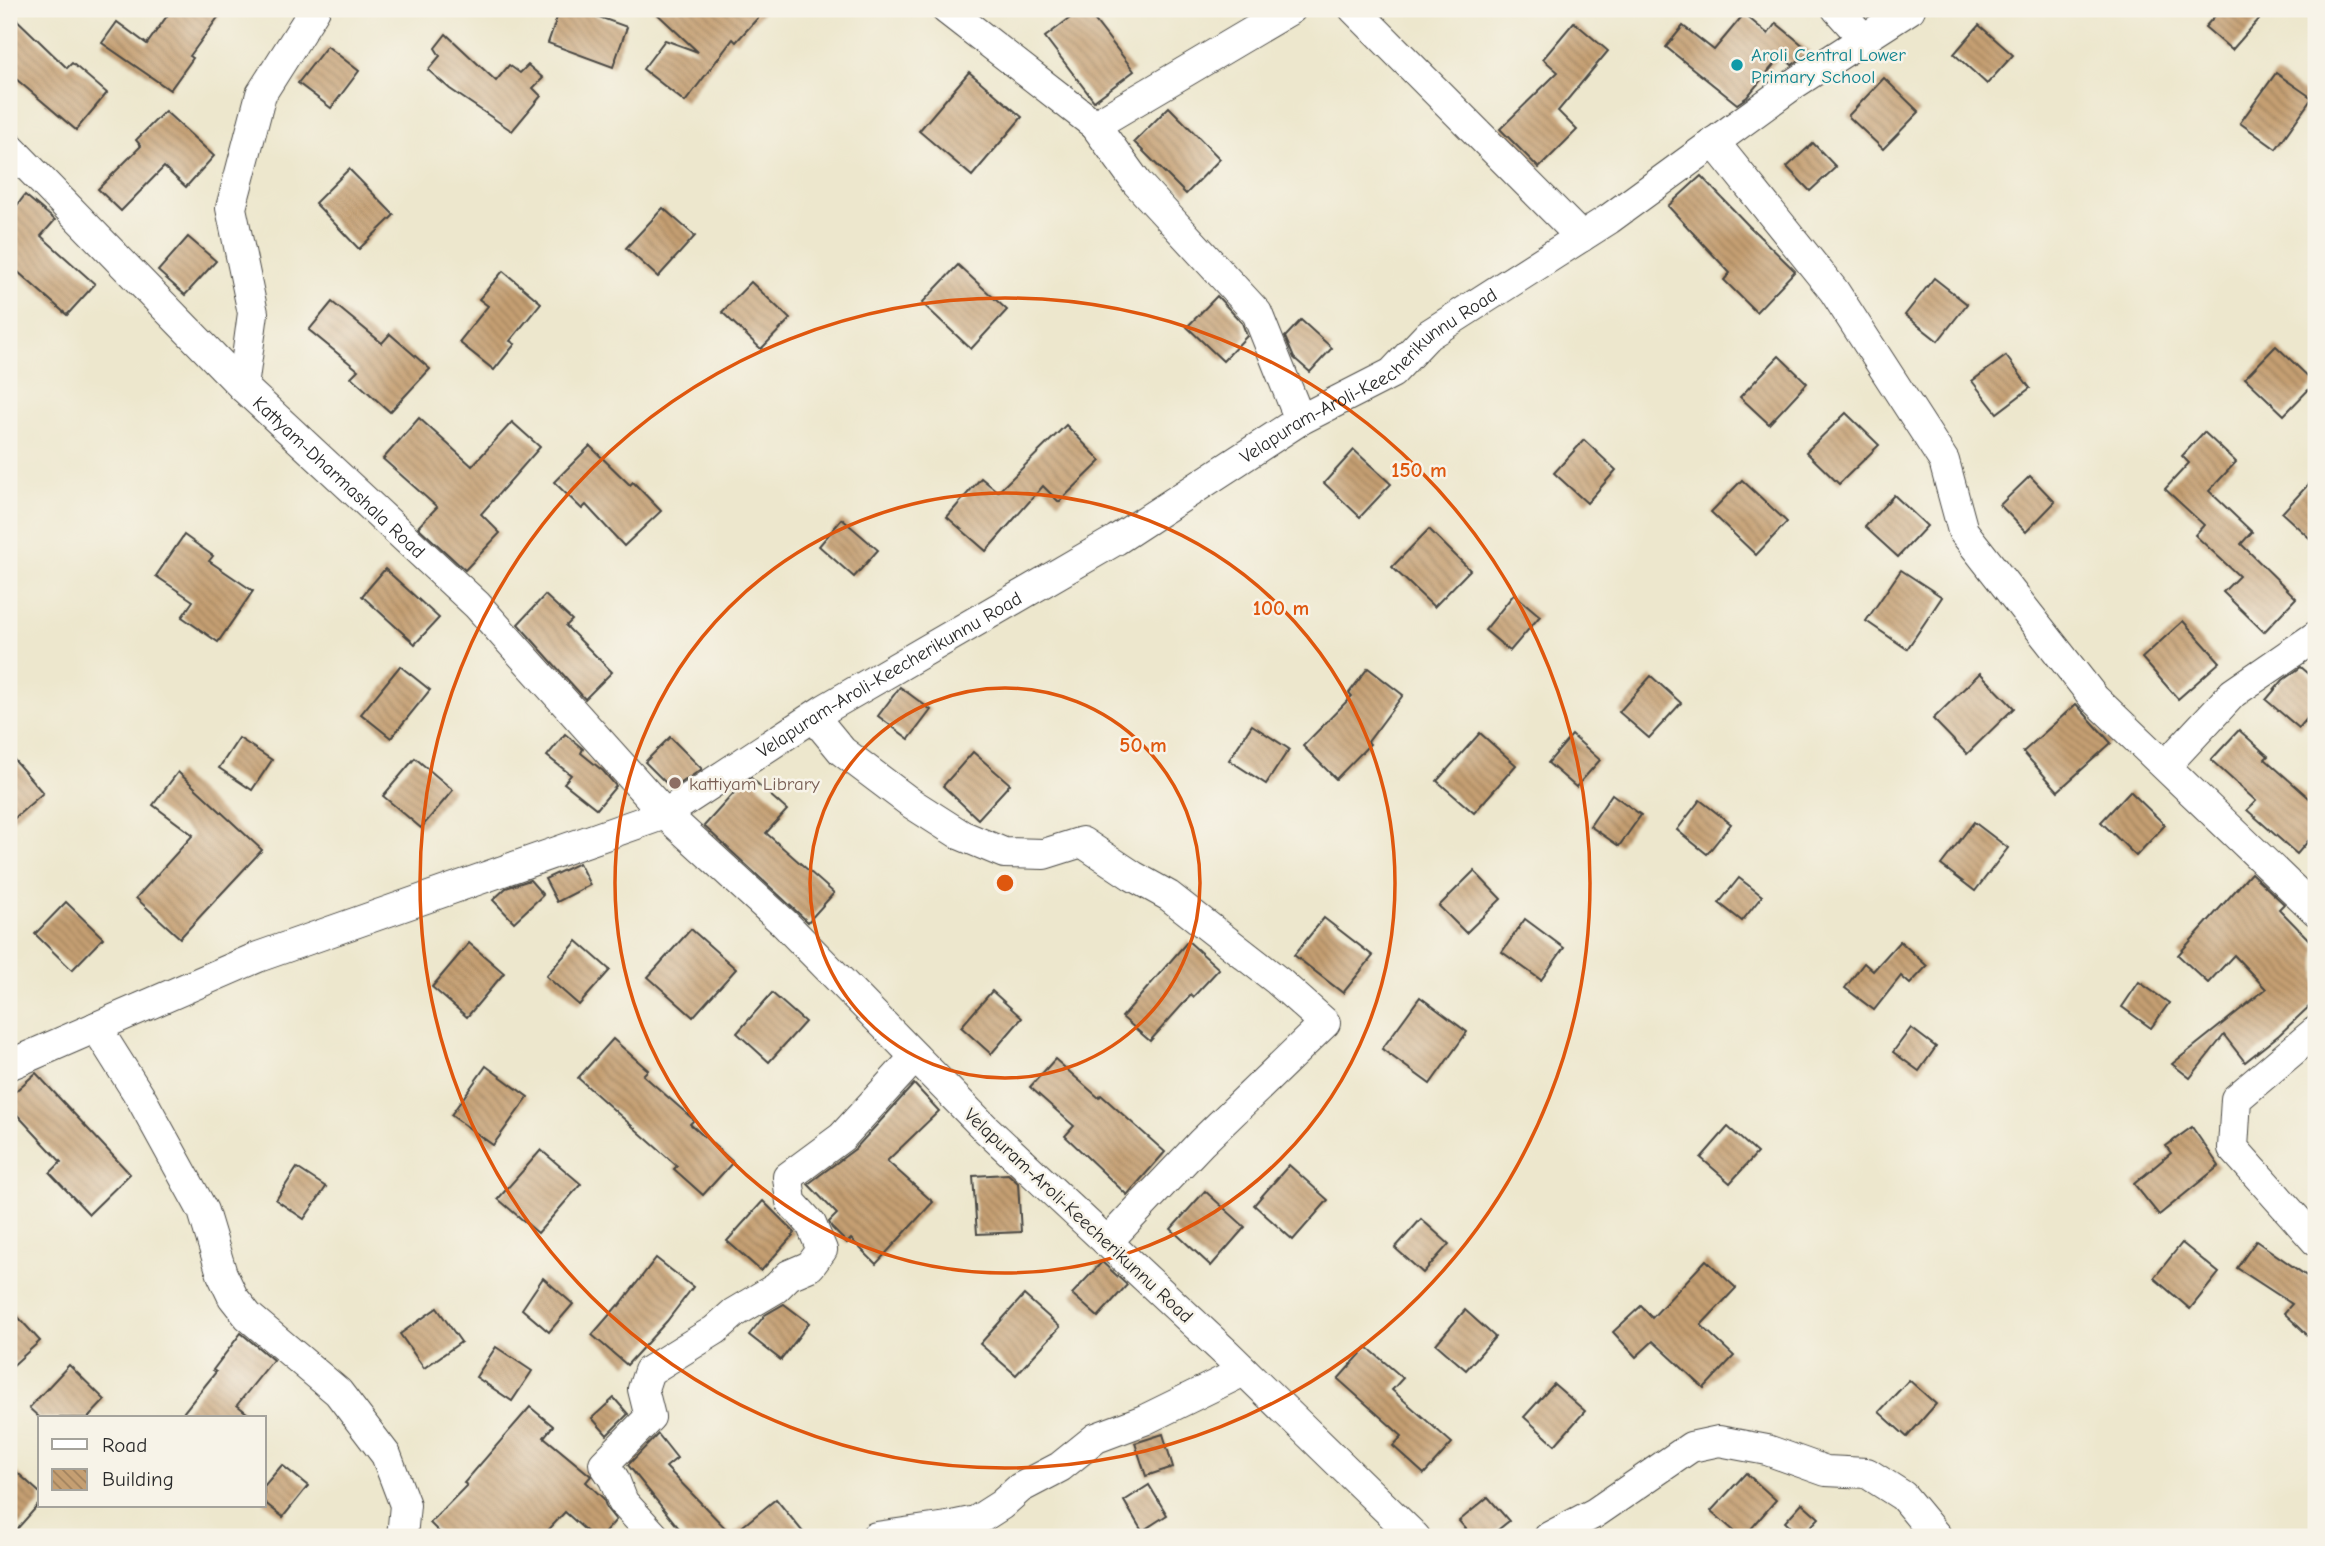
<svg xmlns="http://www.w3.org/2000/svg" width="2325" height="1546" viewBox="0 0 2325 1546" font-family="'Comic Neue',sans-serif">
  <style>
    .building { fill: url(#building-back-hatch) }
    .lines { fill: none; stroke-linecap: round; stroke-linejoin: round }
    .minor-casing { stroke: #484743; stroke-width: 32 }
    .minor { stroke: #fff; stroke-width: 30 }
    .ring { fill: none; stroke: #df570e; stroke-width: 3.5 }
    .culture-dot { fill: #0f9aa8; stroke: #f7f3e8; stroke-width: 2.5 }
    .education-dot { fill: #8d6e63; stroke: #f7f3e8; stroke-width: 2.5 }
    .labels { text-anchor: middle; stroke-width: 5; stroke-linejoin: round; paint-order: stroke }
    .culture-label { font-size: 19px; fill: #0d838f; stroke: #f7f3e8; text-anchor: start }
    .street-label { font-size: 19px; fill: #2b2b2b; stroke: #f7f3e8 }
    .education-label { font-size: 19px; fill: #785e54; stroke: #f7f3e8; text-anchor: start }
    .centre { fill: #df570e; stroke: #f7f3e8; stroke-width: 3.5 }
    .ring-label { font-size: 21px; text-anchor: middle; font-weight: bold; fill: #df570e; stroke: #f7f3e8; stroke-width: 5; stroke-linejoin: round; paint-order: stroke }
  </style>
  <defs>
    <pattern id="building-back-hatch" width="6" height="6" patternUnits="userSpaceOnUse" patternTransform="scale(1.75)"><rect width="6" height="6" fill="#c59f72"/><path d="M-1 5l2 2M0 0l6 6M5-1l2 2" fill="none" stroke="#a0825e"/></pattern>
  </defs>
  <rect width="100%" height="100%" fill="#f7f3e8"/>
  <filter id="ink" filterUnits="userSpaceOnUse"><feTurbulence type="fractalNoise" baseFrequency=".0143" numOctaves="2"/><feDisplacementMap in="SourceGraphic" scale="14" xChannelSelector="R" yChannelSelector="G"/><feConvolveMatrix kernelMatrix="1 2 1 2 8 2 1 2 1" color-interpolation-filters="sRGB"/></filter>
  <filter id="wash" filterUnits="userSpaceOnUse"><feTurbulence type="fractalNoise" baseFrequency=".00686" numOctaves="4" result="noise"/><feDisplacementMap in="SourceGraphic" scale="28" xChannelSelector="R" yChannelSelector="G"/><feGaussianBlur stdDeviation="1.57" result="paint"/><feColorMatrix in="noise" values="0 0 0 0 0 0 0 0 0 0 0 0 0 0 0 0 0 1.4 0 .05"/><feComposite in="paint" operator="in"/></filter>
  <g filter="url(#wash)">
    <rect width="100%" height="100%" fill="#ede7cd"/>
    <g id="blocks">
      <g class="building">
        <path d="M 172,9 L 224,9 L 190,56 L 193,58 L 170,90 L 102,43 L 117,22 L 147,44 Z"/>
        <path d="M 560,9 L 577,9 L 627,27 L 613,67 L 548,43 Z"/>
        <path d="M 652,9 L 766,9 L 736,42 L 733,39 L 685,102 L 643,69 L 665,40 L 698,52 Z"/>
        <path d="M 1082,9 L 1086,9 L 1134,71 L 1094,101 L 1045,37 Z"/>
        <path d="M 2221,9 L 2268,9 L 2232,50 L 2205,27 Z"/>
        <path d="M 9,12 L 67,68 L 72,63 L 107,93 L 76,130 L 9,73 Z"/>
        <path d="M 1744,14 L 1768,34 L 1776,23 L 1811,52 L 1792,65 L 1781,56 L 1747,97 L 1737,104 L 1666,47 L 1683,26 L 1714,50 Z"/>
        <path d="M 1574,22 L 1608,51 L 1558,111 L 1577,130 L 1539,168 L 1500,129 L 1558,72 L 1543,59 Z"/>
        <path d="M 1979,25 L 2013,55 L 1987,84 L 1954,54 Z"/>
        <path d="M 446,34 L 496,81 L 509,65 L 520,73 L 528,65 L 543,78 L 533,88 L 541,96 L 512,131 L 450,89 L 428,70 L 440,56 L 435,48 Z"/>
        <path d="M 327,46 L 359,71 L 331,108 L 298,83 Z"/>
        <path d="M 969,72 L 1022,117 L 972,176 L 919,131 Z"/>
        <path d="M 2276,73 L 2312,98 L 2276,149 L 2240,123 Z"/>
        <path d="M 1884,78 L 1919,112 L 1883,149 L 1848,116 Z"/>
        <path d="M 1169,107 L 1220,159 L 1186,194 L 1134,142 Z"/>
        <path d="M 165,111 L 214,156 L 186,187 L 164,167 L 121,211 L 98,189 L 141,146 L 136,140 Z"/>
        <path d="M 1813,143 L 1836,167 L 1810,191 L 1787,167 Z"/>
        <path d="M 349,169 L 394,215 L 359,249 L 315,203 Z"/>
        <path d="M 1701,176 L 1749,226 L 1795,271 L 1756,312 L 1724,280 L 1730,273 L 1668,206 Z"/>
        <path d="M 25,195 L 55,220 L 41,236 L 95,284 L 67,315 L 9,264 L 9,216 Z"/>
        <path d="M 663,208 L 695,236 L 658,277 L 626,248 Z"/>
        <path d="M 188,237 L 216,261 L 185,295 L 158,271 Z"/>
        <path d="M 958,265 L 1007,310 L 971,349 L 922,303 Z"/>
        <path d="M 503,271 L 541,303 L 510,341 L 515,344 L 494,370 L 459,342 L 488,306 L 479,299 Z"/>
        <path d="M 1934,278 L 1967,304 L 1938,341 L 1905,315 Z"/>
        <path d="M 751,282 L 790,319 L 761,349 L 722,312 Z"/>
        <path d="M 1217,296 L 1242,323 L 1247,336 L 1223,361 L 1187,327 Z"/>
        <path d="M 332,302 L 382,343 L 390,334 L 430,369 L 390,412 L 351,377 L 358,370 L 309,330 Z"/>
        <path d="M 1301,320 L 1332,348 L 1310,372 L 1294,358 L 1285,337 Z"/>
        <path d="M 2276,346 L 2315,383 L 2284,415 L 2245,378 Z"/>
        <path d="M 1779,356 L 1807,383 L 1769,424 L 1740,397 Z"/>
        <path d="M 2006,356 L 2030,388 L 1997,413 L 1972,381 Z"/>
        <path d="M 1846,413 L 1879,445 L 1839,484 L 1806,452 Z"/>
        <path d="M 419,418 L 472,466 L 512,422 L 540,447 L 481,514 L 500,533 L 465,570 L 418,527 L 437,507 L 383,459 Z"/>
        <path d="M 1066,425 L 1101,461 L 1059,502 L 1043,486 L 986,551 L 947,517 L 981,478 L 998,492 Z"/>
        <path d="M 2204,432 L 2236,462 L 2209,491 L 2252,532 L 2241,544 L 2296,598 L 2264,632 L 2223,592 L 2239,576 L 2195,535 L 2204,525 L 2165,489 L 2189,463 L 2182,456 Z"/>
        <path d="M 1584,440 L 1616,470 L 1587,503 L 1554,473 Z"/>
        <path d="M 590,446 L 630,485 L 633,482 L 661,511 L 624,546 L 586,505 L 582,509 L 554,482 Z"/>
        <path d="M 1354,450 L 1391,484 L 1360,517 L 1324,483 Z"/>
        <path d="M 2030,476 L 2055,502 L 2026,532 L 2000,505 Z"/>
        <path d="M 2316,476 L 2316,544 L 2282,513 Z"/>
        <path d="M 1742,480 L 1787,522 L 1756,555 L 1711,512 Z"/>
        <path d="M 1894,495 L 1927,526 L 1898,557 L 1865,527 Z"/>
        <path d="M 842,519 L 878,550 L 854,577 L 819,546 Z"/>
        <path d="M 1429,529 L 1470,570 L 1434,607 L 1392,567 Z"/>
        <path d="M 184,535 L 213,556 L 209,561 L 253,591 L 218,642 L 182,617 L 193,601 L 156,576 Z"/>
        <path d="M 385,569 L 439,618 L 415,644 L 362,596 Z"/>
        <path d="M 1901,570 L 1942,597 L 1907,649 L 1866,621 Z"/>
        <path d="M 1514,594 L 1540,616 L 1510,651 L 1485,630 Z"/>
        <path d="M 545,595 L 572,620 L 566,626 L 612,672 L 585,699 L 518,624 Z"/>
        <path d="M 2183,621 L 2220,662 L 2178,699 L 2142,658 Z"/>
        <path d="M 400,666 L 430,690 L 391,738 L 361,714 Z"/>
        <path d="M 2301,667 L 2316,680 L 2316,708 L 2299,728 L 2266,700 L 2283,680 Z"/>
        <path d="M 1368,668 L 1403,695 L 1368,742 L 1370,744 L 1336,779 L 1303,746 L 1352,696 L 1349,693 Z"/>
        <path d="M 1980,673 L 2014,708 L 1967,754 L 1933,719 Z"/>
        <path d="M 1651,676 L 1681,703 L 1649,738 L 1619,712 Z"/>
        <path d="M 900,687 L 931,710 L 909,739 L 878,716 Z"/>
        <path d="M 2076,704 L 2111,743 L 2058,791 L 2023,752 Z"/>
        <path d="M 1252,725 L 1289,749 L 1266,784 L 1229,760 Z"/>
        <path d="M 2239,730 L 2268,756 L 2265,759 L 2316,804 L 2316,832 L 2297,854 L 2247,810 L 2256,801 L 2211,760 Z"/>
        <path d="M 1480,733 L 1516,765 L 1474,813 L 1437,781 Z"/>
        <path d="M 565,734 L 583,749 L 581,753 L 603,771 L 616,786 L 597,809 L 564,783 L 571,775 L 547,756 Z"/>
        <path d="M 1572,735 L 1600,760 L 1576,787 L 1548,763 Z"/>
        <path d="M 670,737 L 702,769 L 672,789 L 645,762 Z"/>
        <path d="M 239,738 L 272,760 L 252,790 L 219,768 Z"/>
        <path d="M 973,752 L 1010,784 L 978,819 L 943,786 Z"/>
        <path d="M 9,754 L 43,793 L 9,823 Z"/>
        <path d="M 415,758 L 453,790 L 421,828 L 383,796 Z"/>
        <path d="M 178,772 L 262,850 L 180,938 L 136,898 L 193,835 L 153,805 Z"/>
        <path d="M 751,778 L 787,810 L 766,833 L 834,893 L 808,922 L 704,826 L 741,785 Z"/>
        <path d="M 2130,791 L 2165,825 L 2136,856 L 2101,822 Z"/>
        <path d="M 1612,794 L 1641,815 L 1619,846 L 1590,826 Z"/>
        <path d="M 1700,800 L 1731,824 L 1707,854 L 1677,830 Z"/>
        <path d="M 1974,822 L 2008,848 L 1975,891 L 1941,865 Z"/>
        <path d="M 579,863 L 590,885 L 557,902 L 545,879 Z"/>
        <path d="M 1474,871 L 1501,899 L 1466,933 L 1439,906 Z"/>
        <path d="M 2251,873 L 2284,904 L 2279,909 L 2316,947 L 2316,1000 L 2279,1035 L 2245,1062 L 2224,1035 L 2190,1078 L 2172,1064 L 2266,989 L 2234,955 L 2208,983 L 2178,955 Z"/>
        <path d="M 1739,878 L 1762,896 L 1742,921 L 1719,903 Z"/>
        <path d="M 530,880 L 543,895 L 514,922 L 493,900 L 506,888 Z"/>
        <path d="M 66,902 L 103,938 L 72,970 L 35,934 Z"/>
        <path d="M 1324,918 L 1373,956 L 1343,993 L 1294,955 Z"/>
        <path d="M 1525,919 L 1564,948 L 1541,980 L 1502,952 Z"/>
        <path d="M 691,929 L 736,969 L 693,1017 L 648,977 Z"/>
        <path d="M 577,941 L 610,970 L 579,1005 L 546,976 Z"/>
        <path d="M 1188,941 L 1219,969 L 1193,997 L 1191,995 L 1150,1041 L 1122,1017 Z"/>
        <path d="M 1900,941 L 1927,966 L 1910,984 L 1901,976 L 1874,1010 L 1845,988 L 1864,963 L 1873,971 Z"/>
        <path d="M 469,943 L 504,973 L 467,1017 L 432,987 Z"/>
        <path d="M 2139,982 L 2169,1003 L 2151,1028 L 2122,1007 Z"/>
        <path d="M 992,991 L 1022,1018 L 991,1054 L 961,1027 Z"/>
        <path d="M 772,993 L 805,1022 L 769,1062 L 737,1033 Z"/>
        <path d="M 1420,997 L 1467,1032 L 1430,1084 L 1382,1049 Z"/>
        <path d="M 1911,1028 L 1936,1047 L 1919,1071 L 1893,1052 Z"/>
        <path d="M 613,1039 L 648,1070 L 643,1075 L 694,1120 L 690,1124 L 733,1162 L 703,1195 L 674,1169 L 677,1166 L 578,1078 Z"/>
        <path d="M 1055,1059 L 1099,1098 L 1101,1095 L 1165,1152 L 1127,1195 L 1065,1136 L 1074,1126 L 1030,1087 Z"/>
        <path d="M 486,1066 L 528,1097 L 493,1145 L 451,1115 Z"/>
        <path d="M 36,1073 L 130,1174 L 89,1214 L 50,1173 L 61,1162 L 9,1106 L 9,1097 Z"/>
        <path d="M 914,1084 L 939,1111 L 887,1161 L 933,1202 L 876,1264 L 851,1239 L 847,1243 L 832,1228 L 829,1222 L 837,1214 L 808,1184 L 855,1149 Z"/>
        <path d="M 1728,1127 L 1757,1153 L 1730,1183 L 1701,1158 Z"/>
        <path d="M 2192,1127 L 2219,1166 L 2159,1215 L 2134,1184 L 2171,1153 L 2166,1146 Z"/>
        <path d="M 541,1150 L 581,1184 L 538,1233 L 498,1199 Z"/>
        <path d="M 1289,1165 L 1328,1200 L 1293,1240 L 1254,1205 Z"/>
        <path d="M 297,1168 L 326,1187 L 304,1219 L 276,1200 Z"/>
        <path d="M 1008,1174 L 1018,1183 L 1021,1232 L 977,1234 L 973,1176 Z"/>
        <path d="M 1205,1191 L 1245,1227 L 1211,1266 L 1171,1229 Z"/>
        <path d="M 763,1201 L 795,1233 L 761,1271 L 727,1241 Z"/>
        <path d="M 1421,1219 L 1449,1244 L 1423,1273 L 1395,1248 Z"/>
        <path d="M 2256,1241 L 2314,1281 L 2316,1278 L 2316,1343 L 2284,1313 L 2292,1304 L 2237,1268 Z"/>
        <path d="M 2182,1243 L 2219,1273 L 2190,1309 L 2154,1278 Z"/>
        <path d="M 656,1258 L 693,1287 L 667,1321 L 627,1365 L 592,1335 L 618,1305 L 619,1306 Z"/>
        <path d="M 1706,1260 L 1736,1288 L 1701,1325 L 1734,1356 L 1704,1388 L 1653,1341 L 1636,1357 L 1613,1332 L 1641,1306 L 1652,1318 Z"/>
        <path d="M 1102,1262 L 1127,1285 L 1098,1317 L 1072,1294 Z"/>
        <path d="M 543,1278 L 573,1304 L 549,1332 L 522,1309 Z"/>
        <path d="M 1024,1295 L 1060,1327 L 1016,1375 L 980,1344 Z"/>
        <path d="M 784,1304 L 809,1323 L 781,1360 L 749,1335 L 765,1315 Z"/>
        <path d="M 9,1307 L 40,1341 L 9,1369 Z"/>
        <path d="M 437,1308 L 461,1342 L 424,1368 L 400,1334 Z"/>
        <path d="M 1465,1310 L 1495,1337 L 1466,1370 L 1436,1344 Z"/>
        <path d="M 241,1333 L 273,1360 L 237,1405 L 253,1418 L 179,1418 L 216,1372 L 213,1370 Z"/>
        <path d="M 496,1347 L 532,1371 L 512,1401 L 476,1377 Z"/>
        <path d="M 1367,1347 L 1403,1378 L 1392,1390 L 1452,1443 L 1424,1474 L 1393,1446 L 1402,1436 L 1338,1379 Z"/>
        <path d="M 69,1365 L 105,1400 L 88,1418 L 40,1418 L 29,1408 Z"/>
        <path d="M 1909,1380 L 1936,1404 L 1907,1437 L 1879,1412 Z"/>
        <path d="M 1554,1384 L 1585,1411 L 1555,1445 L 1524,1417 Z"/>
        <path d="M 614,1398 L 628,1414 L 607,1435 L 592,1418 Z"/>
        <path d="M 530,1407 L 553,1426 L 544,1437 L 591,1476 L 586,1482 L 603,1498 L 607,1509 L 616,1520 L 601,1537 L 593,1537 L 565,1512 L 542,1537 L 444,1537 L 430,1523 L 467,1485 L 464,1483 Z"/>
        <path d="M 658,1434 L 677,1458 L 666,1467 L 732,1535 L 776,1499 L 807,1537 L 686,1537 L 628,1465 Z"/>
        <path d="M 1163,1434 L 1173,1467 L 1146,1476 L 1135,1443 Z"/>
        <path d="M 9,1465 L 40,1493 L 40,1503 L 10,1537 Z"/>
        <path d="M 282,1465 L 308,1486 L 283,1517 L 264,1502 L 264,1486 Z"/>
        <path d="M 1746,1473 L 1776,1500 L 1744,1537 L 1741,1537 L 1711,1511 Z"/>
        <path d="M 1149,1485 L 1167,1515 L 1142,1531 L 1124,1501 Z"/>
        <path d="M 1488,1497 L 1509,1521 L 1489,1537 L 1473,1537 L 1459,1521 Z"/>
        <path d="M 1802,1503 L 1819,1518 L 1801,1537 L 1785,1522 Z"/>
      </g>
    </g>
  </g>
  <g filter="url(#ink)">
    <use href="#blocks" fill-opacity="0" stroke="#484743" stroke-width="2"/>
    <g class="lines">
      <g class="minor-casing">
        <g id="minor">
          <path d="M 946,9 L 1095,125 L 1291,9"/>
          <path d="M 1354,9 L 1581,237"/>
          <path d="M 1837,9 L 1864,39"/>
          <path d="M 1095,125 L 1137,183 L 1257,313 L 1300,420"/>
          <path d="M 1714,142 L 1834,291 L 1944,461 L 1963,531 L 2094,698 L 2316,911"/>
          <path id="s1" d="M 9,147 L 243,387 L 477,605 L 665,814 L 258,957 L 9,1065"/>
          <path d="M 243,387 L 253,313 L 231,208 L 261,94 L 315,9"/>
          <path d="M 814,717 L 842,751 L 911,803 L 961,835 L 1004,853 L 1044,854 L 1082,842 L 1133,876 L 1169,896 L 1278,981 L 1325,1023 L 1201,1143 L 1107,1242"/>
          <path d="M 2166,765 L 2233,693 L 2316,636"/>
          <path d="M 96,1027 L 142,1100 L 203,1211 L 222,1274 L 233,1297 L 248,1316 L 338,1392 L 386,1455 L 405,1505 L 402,1537"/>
          <path d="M 2316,1031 L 2236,1099 L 2233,1148 L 2316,1241"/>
          <path d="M 655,1537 L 623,1502 L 614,1479 L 604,1464 L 650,1417 L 643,1389 L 649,1371 L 715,1330 L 734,1313 L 776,1288 L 789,1275 L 810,1266 L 822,1250 L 811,1224 L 791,1202 L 788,1177 L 842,1137 L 915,1057"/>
          <path d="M 876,1537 L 947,1527 L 976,1521 L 1001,1505 L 1020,1488 L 1060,1467 L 1096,1438 L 1144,1420 L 1244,1371"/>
          <path id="s2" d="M 1415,1537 L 1225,1352 L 985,1128 L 784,923 L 665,814 L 825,709 L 1116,540 L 1300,420 L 1392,373 L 1428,335 L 1609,219 L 1794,84 L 1910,9"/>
          <path d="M 1549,1537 L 1595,1513 L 1691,1447 L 1719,1441 L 1767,1450 L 1826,1471 L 1867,1473 L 1903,1496 L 1937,1537"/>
        </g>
      </g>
      <use href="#minor" class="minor"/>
    </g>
  </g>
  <g class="ring">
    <circle cx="1005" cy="883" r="195"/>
    <circle cx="1005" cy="883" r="390"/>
    <circle cx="1005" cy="883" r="585"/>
  </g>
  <circle class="culture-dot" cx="1737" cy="65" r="7"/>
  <circle class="education-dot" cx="675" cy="783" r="7"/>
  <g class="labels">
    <g class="culture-label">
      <text x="1751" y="61">Aroli Central Lower<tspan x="1751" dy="22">Primary School</tspan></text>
    </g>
    <g class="street-label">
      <text dy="7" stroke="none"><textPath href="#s2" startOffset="1872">Velapuram-Aroli-Keecherikunnu Road</textPath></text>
      <text dy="7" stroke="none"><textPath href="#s1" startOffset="467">Kattyam-Dharmashala Road</textPath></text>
      <text dy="7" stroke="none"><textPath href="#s2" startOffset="1306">Velapuram-Aroli-Keecherikunnu Road</textPath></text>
      <text transform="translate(1079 1215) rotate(43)" y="7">Velapuram-Aroli-Keecherikunnu Road</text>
    </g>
    <g class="education-label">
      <text x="689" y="790">kattiyam Library</text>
    </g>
  </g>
  <circle cx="1005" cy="883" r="10" class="centre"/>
  <g class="ring-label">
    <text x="1419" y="477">150 m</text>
    <text x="1281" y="615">100 m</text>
    <text x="1143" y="752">50 m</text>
  </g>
  <rect width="2325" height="1546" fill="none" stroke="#f7f3e8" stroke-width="35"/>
  <rect x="38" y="1416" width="228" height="91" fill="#f7f3e8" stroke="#a5a39c" stroke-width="2"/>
  <rect x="52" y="1439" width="35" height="10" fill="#ffffff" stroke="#a5a39c" stroke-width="2"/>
  <text x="102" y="1452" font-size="21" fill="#2b2b2b">Road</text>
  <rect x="52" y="1469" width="35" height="21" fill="url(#building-back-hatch)" stroke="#a5a39c" stroke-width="2"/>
  <text x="102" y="1486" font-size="21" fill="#2b2b2b">Building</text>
</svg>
